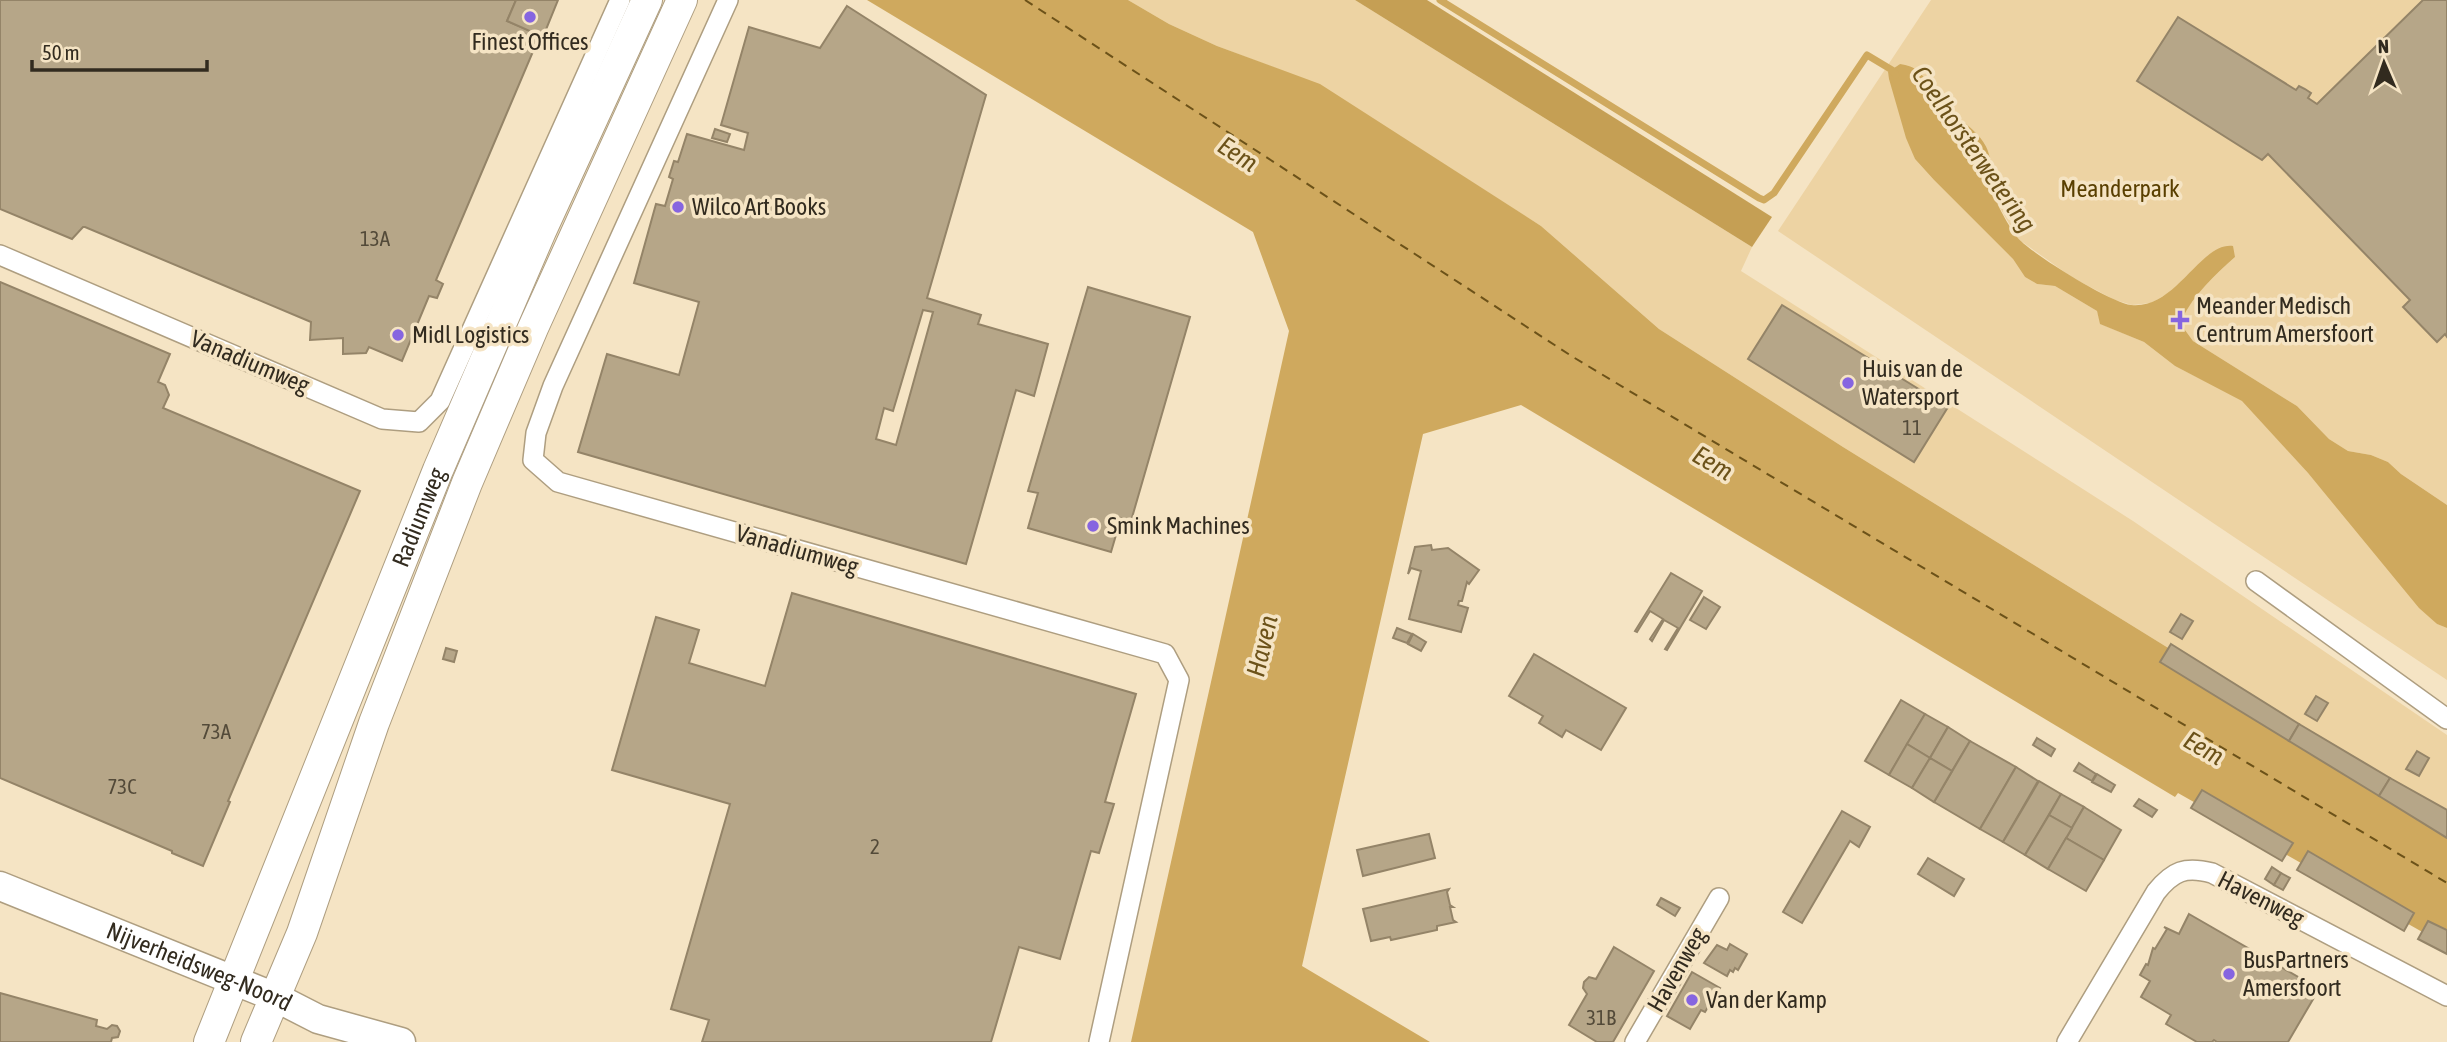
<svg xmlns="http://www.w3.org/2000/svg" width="2447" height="1042" viewBox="0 0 2447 1042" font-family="'Asap Condensed',sans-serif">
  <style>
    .green { fill: #edd3a3 }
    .forest { fill: #c59f54 }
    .water { fill: #cfa95e }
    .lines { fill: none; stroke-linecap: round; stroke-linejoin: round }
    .stream { stroke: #cfa95e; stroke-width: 7 }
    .ferry { stroke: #6c5219; stroke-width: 2; stroke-dasharray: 9 7; stroke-linecap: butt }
    .building { fill: #b6a688; stroke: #948468; stroke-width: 2; fill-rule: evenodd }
    .street-casing { stroke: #ae9e80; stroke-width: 22 }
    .secondary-casing { stroke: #ae9e80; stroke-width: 31 }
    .primary-casing { stroke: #ae9e80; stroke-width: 32 }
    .street { stroke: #fff; stroke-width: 19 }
    .secondary { stroke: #fff; stroke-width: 28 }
    .primary { stroke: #fff; stroke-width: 30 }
    .poi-dot { fill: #8665e0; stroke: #f5e4c4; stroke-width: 2.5 }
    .labels { text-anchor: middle; stroke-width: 7; stroke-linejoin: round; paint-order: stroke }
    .number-label { font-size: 21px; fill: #534a39 }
    .poi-label { font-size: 24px; fill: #322b1f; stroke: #f5e4c4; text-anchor: start }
    .park-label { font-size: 24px; fill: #593f00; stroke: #f5e4c4 }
    .street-label { font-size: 24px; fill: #322b1f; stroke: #f5e4c4 }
    .water-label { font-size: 26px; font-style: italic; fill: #6c5219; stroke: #f5e4c4 }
  </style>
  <rect width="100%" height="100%" fill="#f5e4c4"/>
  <g class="green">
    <path d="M 1128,0 L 1355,0 L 1752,247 L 1741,271 L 2133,521 L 2447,735 L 2447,817 L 2395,788 L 1843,447 L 1659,329 L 1541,226 L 1320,85 L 1217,46 L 1169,24 Z"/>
    <path d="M 1931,0 L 2423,0 L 2317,104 L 2308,98 L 2309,92 L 2299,86 L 2296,90 L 2178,17 L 2137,81 L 2262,159 L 2268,154 L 2410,300 L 2403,308 L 2437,342 L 2445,334 L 2447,337 L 2447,505 L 2401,474 L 2388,462 L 2371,455 L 2348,451 L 2329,439 L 2297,406 L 2193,341 L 2185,330 L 2182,319 C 2194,294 2214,276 2235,257 L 2190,274 L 2167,294 L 2151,303 L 2132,305 L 2115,300 L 2073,278 L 2018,239 L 1997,203 L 1985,144 L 1900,64 L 1888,72 L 1915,159 L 1934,180 L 2013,259 L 2025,277 L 2037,284 L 2055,286 L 2097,311 L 2101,324 L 2144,342 L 2175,366 L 2242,400 L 2308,473 L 2437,624 L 2447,628 L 2447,680 L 1778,231 Z"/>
  </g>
  <path class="forest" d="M 1355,0 L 1427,0 L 1772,217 L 1752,247 Z"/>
  <g class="water">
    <path d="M 867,0 L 1128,0 L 1169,24 L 1217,46 L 1320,84 L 1541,226 L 1659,329 L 1843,447 L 2395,788 L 2447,817 L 2447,946 L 2178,793 L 2175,797 L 1521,405 L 1423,434 L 1302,966 L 1430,1042 L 1131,1042 L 1289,331 L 1253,232 Z"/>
    <path d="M 1900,64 C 1907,65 1914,67 1919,72 C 1930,83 1939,98 1950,109 C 1960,120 1976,130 1984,143 C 1995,160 1990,186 1998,205 C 2003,215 2010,228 2017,237 C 2030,253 2111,303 2131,305 C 2176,310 2200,242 2233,246 L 2235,257 C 2215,275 2194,294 2182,319 L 2185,330 L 2193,341 L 2297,406 L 2329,439 L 2348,451 L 2371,455 L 2388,462 L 2401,474 L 2447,505 L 2447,628 L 2437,624 L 2419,608 L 2308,473 L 2242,401 L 2175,366 L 2144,342 L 2100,324 L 2097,311 L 2055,286 L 2037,284 L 2025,277 L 2013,259 L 1934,180 L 1915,159 L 1906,138 L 1889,79 L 1888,72 Z"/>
  </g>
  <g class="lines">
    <path class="stream" d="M 1440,0 L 1759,198 L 1764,200 L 1774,193 L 1867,55 L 1892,70 L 1896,75"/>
    <path class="ferry" d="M 1025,0 L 1573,357 L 2447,883"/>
  </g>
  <g class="building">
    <path d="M 0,0 L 516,0 L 507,21 L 540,35 L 436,280 L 443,284 L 437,298 L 429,296 L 402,361 L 369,347 L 366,353 L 343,354 L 343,338 L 310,340 L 311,322 L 85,227 L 83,227 L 72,239 L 0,209 Z"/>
    <path d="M 516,0 L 558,0 L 543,37 L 507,21 Z"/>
    <path d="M 2423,0 L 2447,0 L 2447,337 L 2445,334 L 2437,342 L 2403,307 L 2410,300 L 2268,154 L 2262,160 L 2137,81 L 2178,17 L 2296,90 L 2299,86 L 2305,89 L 2311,93 L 2308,98 L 2317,104 Z"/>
    <path d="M 847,6 L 986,95 L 927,298 L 981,315 L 978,324 L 1048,344 L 1034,396 L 1016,390 L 966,564 L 578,452 L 607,354 L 679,375 L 699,302 L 634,283 L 656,204 L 665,206 L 673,179 L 669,177 L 674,161 L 678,162 L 687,134 L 744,150 L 748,133 L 721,125 L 749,27 L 820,48 ZM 923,310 L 933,312 L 896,445 L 876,439 L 884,408 L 893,411 Z"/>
    <path d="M 715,129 L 730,134 L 727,142 L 712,138 Z"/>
    <path d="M 0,282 L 170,354 L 158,382 L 165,385 L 169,395 L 163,408 L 360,491 L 228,801 L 230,802 L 203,866 L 172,853 L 172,851 L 0,778 Z"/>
    <path d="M 1088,287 L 1190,317 L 1131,521 L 1121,518 L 1111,552 L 1028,528 L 1038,493 L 1028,491 Z"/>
    <path d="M 1782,305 L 1948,407 L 1914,462 L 1748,359 Z"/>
    <path d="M 1431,545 L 1432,550 L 1448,548 L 1479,570 L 1469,584 L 1467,582 L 1462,601 L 1459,601 L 1458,605 L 1468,608 L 1461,632 L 1409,619 L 1421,571 L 1411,568 L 1408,574 L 1415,547 Z"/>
    <path d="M 1671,573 L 1702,591 L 1667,650 L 1665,649 L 1678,628 L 1664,620 L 1652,641 L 1650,639 L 1663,619 L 1650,611 L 1637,632 L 1635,631 Z"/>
    <path d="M 792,593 L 1136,694 L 1105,802 L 1114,804 L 1099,853 L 1091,851 L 1060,959 L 1019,947 L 991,1042 L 702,1042 L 709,1020 L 671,1009 L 730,804 L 612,770 L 656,617 L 699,630 L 689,663 L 765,686 Z"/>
    <path d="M 1704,597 L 1720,607 L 1706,629 L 1690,620 Z"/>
    <path d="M 2181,614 L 2193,621 L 2182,639 L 2170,632 Z"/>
    <path d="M 1397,628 L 1412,634 L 1407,643 L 1393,638 Z"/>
    <path d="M 1413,634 L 1426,642 L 1421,651 L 1408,644 Z"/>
    <path d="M 2171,644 L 2299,724 L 2289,741 L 2160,662 Z"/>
    <path d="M 446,648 L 457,651 L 454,662 L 443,659 Z"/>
    <path d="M 1534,654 L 1626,708 L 1601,750 L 1566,730 L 1562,737 L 1539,723 L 1543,716 L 1509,696 Z"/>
    <path d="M 2316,696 L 2328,703 L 2317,721 L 2305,714 Z"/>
    <path d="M 1901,700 L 1925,714 L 1889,775 L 1865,761 Z"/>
    <path d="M 1925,714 L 1948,727 L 1930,758 L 1907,744 Z"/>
    <path d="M 2299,724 L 2390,778 L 2379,796 L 2289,741 Z"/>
    <path d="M 1948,727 L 1970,741 L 1952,771 L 1930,758 Z"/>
    <path d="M 2037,738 L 2055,749 L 2051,756 L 2033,745 Z"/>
    <path d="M 1970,741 L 2016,767 L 1980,829 L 1934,802 Z"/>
    <path d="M 1907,744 L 1930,758 L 1912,788 L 1889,775 Z"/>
    <path d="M 2417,751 L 2429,758 L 2419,776 L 2406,769 Z"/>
    <path d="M 1930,758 L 1952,771 L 1934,802 L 1912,788 Z"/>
    <path d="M 2079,763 L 2096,774 L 2092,781 L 2074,771 Z"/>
    <path d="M 2016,767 L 2038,781 L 2003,842 L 1980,829 Z"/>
    <path d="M 2097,774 L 2115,785 L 2111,792 L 2092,782 Z"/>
    <path d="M 2390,778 L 2447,810 L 2447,838 L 2379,796 Z"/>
    <path d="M 2039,781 L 2061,794 L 2025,855 L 2003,842 Z"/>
    <path d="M 2202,790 L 2293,843 L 2282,861 L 2191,808 Z"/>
    <path d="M 2061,794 L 2084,807 L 2072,828 L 2049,815 Z"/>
    <path d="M 2139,799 L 2157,810 L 2152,817 L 2134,806 Z"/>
    <path d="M 2084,807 L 2121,830 L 2104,860 L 2066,838 Z"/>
    <path d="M 1842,811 L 1870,827 L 1859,847 L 1850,841 L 1802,923 L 1783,912 Z"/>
    <path d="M 2049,815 L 2072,828 L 2048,869 L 2025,855 Z"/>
    <path d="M 1429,834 L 1435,858 L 1363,876 L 1357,850 Z"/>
    <path d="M 2066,838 L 2104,860 L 2086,891 L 2048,869 Z"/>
    <path d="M 2308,851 L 2414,913 L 2404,931 L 2297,870 Z"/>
    <path d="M 1928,858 L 1964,879 L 1954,896 L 1918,874 Z"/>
    <path d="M 2272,867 L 2281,873 L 2274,885 L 2265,879 Z"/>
    <path d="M 2281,873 L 2290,878 L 2283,890 L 2274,885 Z"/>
    <path d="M 1449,889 L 1447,892 L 1450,905 L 1453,907 L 1450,907 L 1453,920 L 1456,922 L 1437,926 L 1437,930 L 1391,940 L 1390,937 L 1371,941 L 1363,909 Z"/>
    <path d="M 1661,898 L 1680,908 L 1675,916 L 1657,905 Z"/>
    <path d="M 2189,914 L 2319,989 L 2288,1042 L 2217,1042 L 2214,1040 L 2212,1042 L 2197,1042 L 2166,1024 L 2171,1015 L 2141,997 L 2150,981 L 2140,975 L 2146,964 L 2148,965 L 2153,948 L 2155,949 L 2167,929 L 2164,927 L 2179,934 Z"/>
    <path d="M 2428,921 L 2447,930 L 2447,954 L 2418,939 Z"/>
    <path d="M 1730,944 L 1747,954 L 1738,970 L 1735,968 L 1733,972 L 1730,970 L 1727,976 L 1704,963 L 1717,945 L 1727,950 Z"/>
    <path d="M 1614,947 L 1654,971 L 1613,1042 L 1597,1042 L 1569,1025 L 1587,994 L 1583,988 L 1584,982 L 1589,977 L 1596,979 Z"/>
    <path d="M 1692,972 L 1720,988 L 1705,1012 L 1701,1010 L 1690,1029 L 1667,1016 Z"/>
    <path d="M 0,993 L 97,1020 L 96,1026 L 107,1029 L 112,1025 L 117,1026 L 120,1031 L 118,1037 L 112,1038 L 111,1042 L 0,1042 Z"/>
  </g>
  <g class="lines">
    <g class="street-casing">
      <g id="street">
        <path d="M 728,0 L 553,386 L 536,433 L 533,460 L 558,482 L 1165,654 L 1179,680 L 1099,1042"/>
        <path d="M 0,255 L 382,419 L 419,422 L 440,401 L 620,0"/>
        <path d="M 2256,581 L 2447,719"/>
        <path d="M 1635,1042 L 1719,898"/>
        <path d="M 2067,1042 L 2156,892 C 2173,871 2185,866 2212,873 L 2447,996"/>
      </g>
    </g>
    <g class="secondary-casing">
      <g id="secondary">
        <path id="s1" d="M 0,886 L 275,997 L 318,1019 L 401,1042"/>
      </g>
    </g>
    <g class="primary-casing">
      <g id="primary">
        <path id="s2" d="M 209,1042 L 438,470 L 541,231 L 647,0"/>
        <path d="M 256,1042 L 302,933 L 374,723 L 467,483 L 533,328 L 682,0"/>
      </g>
    </g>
    <use href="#street" class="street"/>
    <use href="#secondary" class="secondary"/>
    <use href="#primary" class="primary"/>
  </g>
  <g class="poi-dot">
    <circle cx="530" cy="17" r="7"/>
    <circle cx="678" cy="207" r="7"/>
    <path d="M2176.5 309.5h7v7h7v7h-7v7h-7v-7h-7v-7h7z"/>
    <circle cx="398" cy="335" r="7"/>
    <circle cx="1848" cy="383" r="7"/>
    <circle cx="1093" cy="526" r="7"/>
    <circle cx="2229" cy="974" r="7"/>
    <circle cx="1692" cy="1000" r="7"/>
  </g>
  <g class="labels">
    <g class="number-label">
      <text x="375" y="246">13A</text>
      <text x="1912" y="435">11</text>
      <text x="216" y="739">73A</text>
      <text x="122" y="794">73C</text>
      <text x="875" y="854">2</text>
      <text x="1601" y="1025">31B</text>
    </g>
    <g class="poi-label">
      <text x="530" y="50" text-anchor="middle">Finest Offices</text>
      <text x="692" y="215">Wilco Art Books</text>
      <text x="2196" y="314">Meander Medisch<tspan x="2196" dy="28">Centrum Amersfoort</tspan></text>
      <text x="412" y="343">Midl Logistics</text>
      <text x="1862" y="377">Huis van de<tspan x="1862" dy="28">Watersport</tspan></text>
      <text x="1107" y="534">Smink Machines</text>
      <text x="2243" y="968">BusPartners<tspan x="2243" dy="28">Amersfoort</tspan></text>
      <text x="1706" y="1008">Van der Kamp</text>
    </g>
    <g class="park-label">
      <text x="2120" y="197">Meanderpark</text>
    </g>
    <g class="street-label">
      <text transform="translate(250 362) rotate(23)" y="8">Vanadiumweg</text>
      <text dy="8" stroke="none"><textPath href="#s2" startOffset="565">Radiumweg</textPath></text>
      <text transform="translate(797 550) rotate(16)" y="8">Vanadiumweg</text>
      <text transform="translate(2261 899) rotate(27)" y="8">Havenweg</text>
      <text dy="8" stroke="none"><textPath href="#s1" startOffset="215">Nijverheidsweg-Noord</textPath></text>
      <text transform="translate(1677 970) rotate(-60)" y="8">Havenweg</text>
    </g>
    <g class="water-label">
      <text transform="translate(1974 149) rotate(55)" y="9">Coelhorsterwetering</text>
      <text transform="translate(1238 154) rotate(33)" y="9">Eem</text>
      <text transform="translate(1713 463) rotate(31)" y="9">Eem</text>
      <text transform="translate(1262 646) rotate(-77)" y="9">Haven</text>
      <text transform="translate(2204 748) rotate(30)" y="9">Eem</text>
    </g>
  </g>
  <g transform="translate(2384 63) rotate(358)" stroke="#f5e4c4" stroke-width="5" paint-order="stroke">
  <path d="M0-5L12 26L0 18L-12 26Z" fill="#322b1f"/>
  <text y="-10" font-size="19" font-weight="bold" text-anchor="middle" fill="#322b1f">N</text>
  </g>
  <path d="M32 60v10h175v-10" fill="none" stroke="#322b1f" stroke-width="3.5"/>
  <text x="42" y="60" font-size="21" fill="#322b1f" stroke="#f5e4c4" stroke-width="5" paint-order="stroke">50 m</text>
</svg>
